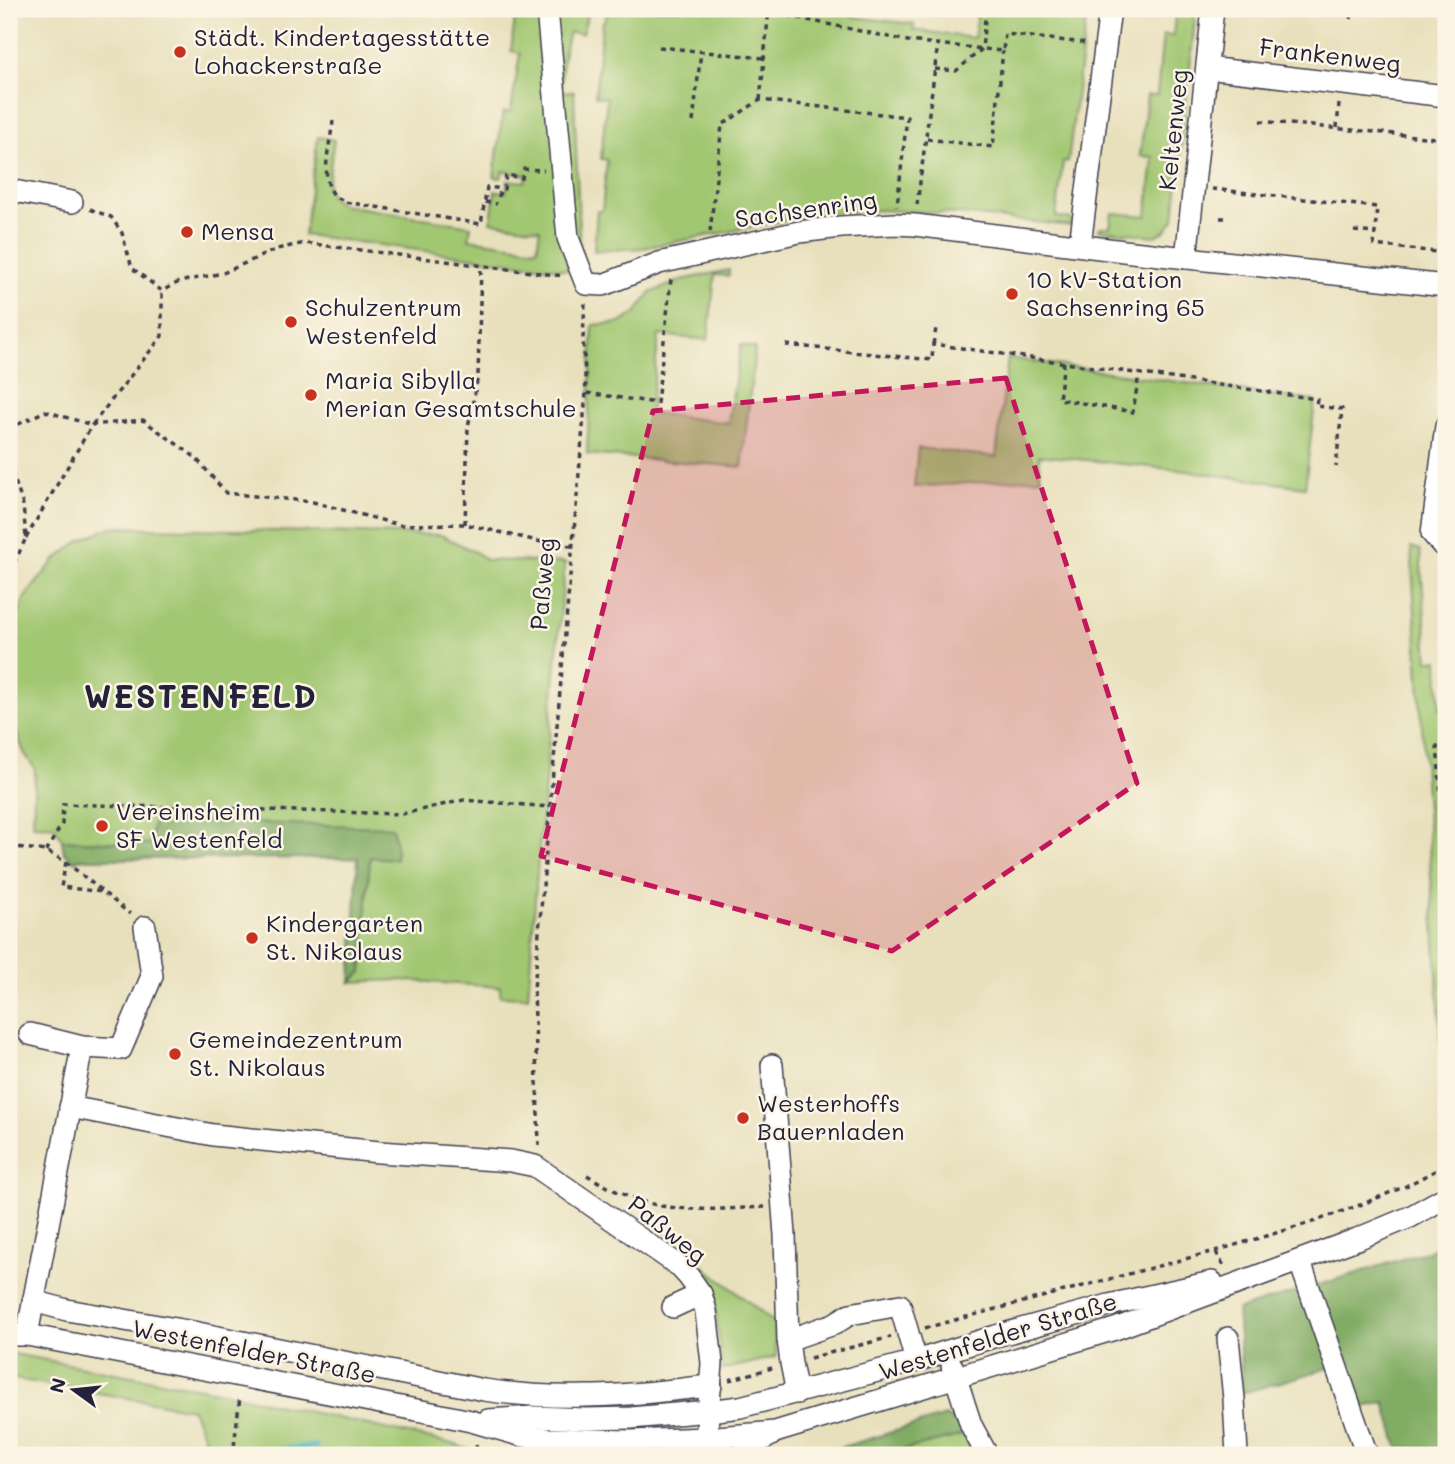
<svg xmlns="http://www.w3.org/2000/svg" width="1455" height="1464" viewBox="0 0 1455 1464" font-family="Mali,sans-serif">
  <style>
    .green { fill: #a2c772; stroke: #627456; stroke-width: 2 }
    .forest { fill: #81ac64; stroke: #526750; stroke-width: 2 }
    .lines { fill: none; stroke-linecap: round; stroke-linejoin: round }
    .stream { stroke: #45b4bf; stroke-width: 6 }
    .minor-casing { stroke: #403e4e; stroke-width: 24 }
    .path { stroke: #403e4e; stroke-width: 3.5; stroke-dasharray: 5 5; stroke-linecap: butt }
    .minor { stroke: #fff; stroke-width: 21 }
    .marked { fill: #c2185b; fill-opacity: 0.2; stroke: #c2185b; stroke-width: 5; stroke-dasharray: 14 9; stroke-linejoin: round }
    .poi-dot { fill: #c8321e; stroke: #fcf5e5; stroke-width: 2.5 }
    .labels { text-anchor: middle; stroke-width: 5; stroke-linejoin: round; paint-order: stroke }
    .poi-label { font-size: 24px; fill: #22223b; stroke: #fcf5e5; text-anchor: start }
    .street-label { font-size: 24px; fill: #22223b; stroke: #fcf5e5 }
    .district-label { font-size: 32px; font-weight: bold; letter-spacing: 2px; fill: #22223b; stroke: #fcf5e5 }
  </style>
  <rect width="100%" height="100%" fill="#fcf5e5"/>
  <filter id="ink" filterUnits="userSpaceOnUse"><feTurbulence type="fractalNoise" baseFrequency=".0143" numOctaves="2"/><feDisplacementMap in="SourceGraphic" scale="14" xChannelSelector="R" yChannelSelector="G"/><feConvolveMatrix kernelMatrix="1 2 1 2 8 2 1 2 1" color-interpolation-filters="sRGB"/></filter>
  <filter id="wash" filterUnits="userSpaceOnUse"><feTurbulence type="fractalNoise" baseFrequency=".00686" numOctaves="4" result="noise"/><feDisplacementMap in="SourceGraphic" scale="28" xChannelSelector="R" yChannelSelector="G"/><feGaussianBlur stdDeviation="1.57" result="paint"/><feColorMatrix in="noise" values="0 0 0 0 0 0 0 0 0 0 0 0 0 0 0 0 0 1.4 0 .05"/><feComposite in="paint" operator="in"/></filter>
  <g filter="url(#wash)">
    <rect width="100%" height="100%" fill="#e8e0bc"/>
    <g class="green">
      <path d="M 516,9 L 589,9 L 582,34 L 569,32 C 563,52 561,70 561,91 L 574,92 L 580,254 L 567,254 L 568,270 L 304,235 L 318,137 L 334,140 L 327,188 L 332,198 L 344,205 L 471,226 L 469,239 L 537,249 L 540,229 L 491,222 L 495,191 L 506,192 L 508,180 L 525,182 L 527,175 L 503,171 L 501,178 L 494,177 L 503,112 L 511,112 L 520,53 L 511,51 Z"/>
      <path d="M 612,9 L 838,9 L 853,10 L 853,17 L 914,24 L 913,30 L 974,38 L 978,9 L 1042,9 L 1087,13 L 1068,162 L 1063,162 L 1056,217 L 1071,219 L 1071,226 L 959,214 L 880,210 L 820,214 L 643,248 L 594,251 L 597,211 L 602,211 L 607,160 L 601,159 L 607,98 L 595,96 L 602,25 L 606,16 Z"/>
      <path d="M 1176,9 L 1196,9 L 1174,219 L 1165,231 L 1155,236 L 1099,230 L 1100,227 L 1110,227 L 1112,213 L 1147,216 L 1153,157 L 1140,156 L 1147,95 L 1157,95 L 1163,35 L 1173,36 Z"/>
      <path d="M 729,270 L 729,276 L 715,275 L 708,340 L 659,335 L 650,413 L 728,423 L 741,345 L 755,348 L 742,467 L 587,454 L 593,325 L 620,323 L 636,313 L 650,293 L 682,280 Z"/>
      <path d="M 1008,358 L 1315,401 L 1305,487 L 1179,470 L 1039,455 L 1041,478 L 914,487 L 918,448 L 996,457 Z"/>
      <path d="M 111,527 L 441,535 L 477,553 L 486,560 L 565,563 L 537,872 L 528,997 L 500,996 L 500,987 L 400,980 L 351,982 L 362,972 L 370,857 L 396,859 L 396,845 L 154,821 L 150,844 L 62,840 L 55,826 L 33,825 L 35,769 L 25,754 L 12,724 L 9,710 L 9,641 L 13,625 L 25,597 L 54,561 L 79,541 Z"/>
      <path d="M 1411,547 L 1420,550 L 1428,660 L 1438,660 L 1440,708 L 1446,709 L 1446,1124 Z"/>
      <path d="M 692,1257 L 774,1322 L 776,1357 L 722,1370 L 714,1297 Z"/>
      <path d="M 9,1353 L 115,1373 L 217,1391 L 453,1444 L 485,1455 L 212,1455 L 192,1409 L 9,1378 Z"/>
      <path d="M 963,1435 L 973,1455 L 882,1455 Z"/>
    </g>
    <g class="forest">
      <path d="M 154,820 L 392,827 L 396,845 L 395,859 L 370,857 L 362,972 L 351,982 L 358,858 L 81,859 L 74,861 L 64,853 L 62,840 L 150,844 Z"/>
      <path d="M 1446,1243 L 1446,1455 L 1400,1455 L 1385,1402 L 1360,1408 L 1346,1363 L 1243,1393 L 1237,1310 L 1422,1253 Z"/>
      <path d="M 945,1416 L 959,1423 L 963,1435 L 882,1455 L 816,1455 Z"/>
    </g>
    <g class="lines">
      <path class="stream" d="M 268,1455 L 278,1450 L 316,1446"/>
    </g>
  </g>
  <g filter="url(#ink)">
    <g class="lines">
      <g class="minor-casing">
        <g id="minor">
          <path d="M 547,9 L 568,238 L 586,284 L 603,285 L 659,263 L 799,232 L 841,227 L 895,224 L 915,225 L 1132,252 L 1446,286"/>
          <path d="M 1207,68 L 1446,96"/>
          <path d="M 9,190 L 72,202"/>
          <path d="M 1080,245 L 1110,9"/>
          <path d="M 1186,258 L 1213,9"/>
          <path d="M 1446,426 L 1432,533 L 1442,545 L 1446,546"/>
          <path d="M 30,1034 L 82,1047 L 121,1049 L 152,976 L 145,927"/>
          <path d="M 772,1065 L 785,1235 L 788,1340 L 791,1363 L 797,1393"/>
          <path d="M 70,1107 L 213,1135 L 379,1152 L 511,1161 L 535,1166 L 678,1265 L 689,1277 L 701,1294 L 706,1311 L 712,1363 L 705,1455"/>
          <path d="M 1300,1262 L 1367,1455"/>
          <path d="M 33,1301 L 67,1310 L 193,1332 L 484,1390 C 518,1395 552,1397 586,1396 C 628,1396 669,1390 711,1386"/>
          <path d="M 673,1307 L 701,1294"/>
          <path d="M 9,1335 L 27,1335 L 427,1412 L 471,1421 L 523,1436 L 547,1439 L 631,1441 L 706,1438 L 775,1432 L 1115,1329 L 1357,1239 L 1410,1217 L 1446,1197"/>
          <path d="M 27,1335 L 82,1047"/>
          <path d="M 1228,1338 L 1234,1399 L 1237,1455"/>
          <path d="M 788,1340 L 834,1324 L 850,1314 L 900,1305 L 916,1361"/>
          <path d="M 952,1366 L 971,1425 L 987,1455"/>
          <path d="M 488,1420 L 533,1417 L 586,1419 L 631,1418 L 709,1411 L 740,1407 L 916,1361 L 996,1336 L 1109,1305 L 1212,1282"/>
          <path d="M 742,1455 L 755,1444 L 771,1435"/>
        </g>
      </g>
      <g class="path">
        <path d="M 784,9 L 784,15 L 908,41 L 1003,51 L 1005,34 L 1085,43"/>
        <path d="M 1425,9 L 1446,11"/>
        <path d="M 1351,19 L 1352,9"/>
        <path d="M 659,47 L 764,58"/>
        <path d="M 935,69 L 956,71 L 982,49 L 986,9"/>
        <path d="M 760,100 L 769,9"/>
        <path d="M 333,121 C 331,140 320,175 332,192 C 335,197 341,199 345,202 L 481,224 L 487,187 L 504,189 L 506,175 L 522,178 L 524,169 L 544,170"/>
        <path d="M 1260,121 L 1446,139"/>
        <path d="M 693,122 L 701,51"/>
        <path d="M 1337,128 L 1339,104"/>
        <path d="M 927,139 L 993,147 L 1003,51"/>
        <path d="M 1212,189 L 1377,207 L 1374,245 L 1446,253"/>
        <path d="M 499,197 L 500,189"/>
        <path d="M 485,202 L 497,204"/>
        <path d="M 917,205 L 938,44"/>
        <path d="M 90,209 L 111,217 L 122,233 L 132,268 L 162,291 L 179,282 L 223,273 L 277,249 L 305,243 L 563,276"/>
        <path d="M 1220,218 L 1227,218"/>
        <path d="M 1354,231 L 1375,233"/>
        <path d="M 710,232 L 722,125 L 760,100 L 907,117 L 897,206"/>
        <path d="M 933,344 L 936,329"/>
        <path d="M 786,345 L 932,360 L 933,344 L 1317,399 L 1316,406 L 1342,409 L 1336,467"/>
        <path d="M 1064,362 L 1059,399 L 1133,412 L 1139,374"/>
        <path d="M 587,393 L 657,403 L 671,279"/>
        <path d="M 9,429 L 45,411 L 92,425 L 162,336 L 162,291"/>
        <path d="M 9,463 L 23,505 L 26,538 L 9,574"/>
        <path d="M 465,524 L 468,427 L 478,376 L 481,266"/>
        <path d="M 26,538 L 92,425 L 143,420 L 195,457 L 226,493 L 313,502 L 400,525 L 465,524 L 546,543 L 572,546"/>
        <path d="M 1446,740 L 1437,746 L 1446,858"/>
        <path d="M 9,846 L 46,851 L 66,862 L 61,887 L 103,892"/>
        <path d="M 46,851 L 62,824 L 63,804 L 402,814 L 464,800 L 550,807"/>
        <path d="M 66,862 L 130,914"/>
        <path d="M 539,1146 L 534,989 L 586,393 L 583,338 L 585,303"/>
        <path d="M 587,1175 C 603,1185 622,1195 641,1201 C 680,1213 724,1209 765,1207"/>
        <path d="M 1216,1252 L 1224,1266"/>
        <path d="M 925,1328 L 1215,1251 L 1310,1223 L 1360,1205 L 1406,1186 L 1446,1165"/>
        <path d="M 810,1358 L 891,1337"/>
        <path d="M 729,1380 L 772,1368"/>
        <path d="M 476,1444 L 478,1455"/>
        <path d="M 233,1455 L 240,1396"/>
      </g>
      <use href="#minor" class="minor"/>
    </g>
  </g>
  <path class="marked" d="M 1006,378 L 1137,783 L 892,951 L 541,856 L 653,411 Z"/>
  <g class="poi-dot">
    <circle cx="180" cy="52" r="7"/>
    <circle cx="187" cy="232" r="7"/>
    <circle cx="1012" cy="294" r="7"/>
    <circle cx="291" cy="322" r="7"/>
    <circle cx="311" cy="395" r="7"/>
    <circle cx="102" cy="826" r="7"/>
    <circle cx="252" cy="938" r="7"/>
    <circle cx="175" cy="1054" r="7"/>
    <circle cx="743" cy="1118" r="7"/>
  </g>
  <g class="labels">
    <g class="poi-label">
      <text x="194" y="46">Städt. Kindertagesstätte<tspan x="194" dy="28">Lohackerstraße</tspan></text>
      <text x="201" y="240">Mensa</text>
      <text x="1026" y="288">10 kV-Station<tspan x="1026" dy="28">Sachsenring 65</tspan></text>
      <text x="305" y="316">Schulzentrum<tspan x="305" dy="28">Westenfeld</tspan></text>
      <text x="325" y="389">Maria Sibylla<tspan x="325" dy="28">Merian Gesamtschule</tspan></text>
      <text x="116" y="820">Vereinsheim<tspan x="116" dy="28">SF Westenfeld</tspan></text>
      <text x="266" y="932">Kindergarten<tspan x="266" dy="28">St. Nikolaus</tspan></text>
      <text x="189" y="1048">Gemeindezentrum<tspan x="189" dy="28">St. Nikolaus</tspan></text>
      <text x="757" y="1112">Westerhoffs<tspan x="757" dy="28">Bauernladen</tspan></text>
    </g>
    <g class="street-label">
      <text transform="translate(1330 56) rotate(7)" y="8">Frankenweg</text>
      <text transform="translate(1174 130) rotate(-84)" y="8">Keltenweg</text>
      <text transform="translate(806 210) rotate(-8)" y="8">Sachsenring</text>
      <text transform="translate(543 584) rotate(-85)" y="8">Paßweg</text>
      <text transform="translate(667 1230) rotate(39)" y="8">Paßweg</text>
      <text transform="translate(998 1337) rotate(-17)" y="8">Westenfelder Straße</text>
      <text transform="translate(254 1352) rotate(11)" y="8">Westenfelder Straße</text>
    </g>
    <g class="district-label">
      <text x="201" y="708">WESTENFELD</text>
    </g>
  </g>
  <rect width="1455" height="1464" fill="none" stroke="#fcf5e5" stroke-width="35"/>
  <g transform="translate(74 1390) rotate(285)" stroke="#fcf5e5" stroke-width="5" paint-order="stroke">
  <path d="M0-5L12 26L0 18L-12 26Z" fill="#22223b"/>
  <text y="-10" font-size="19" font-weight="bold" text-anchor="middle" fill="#22223b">N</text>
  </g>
</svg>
